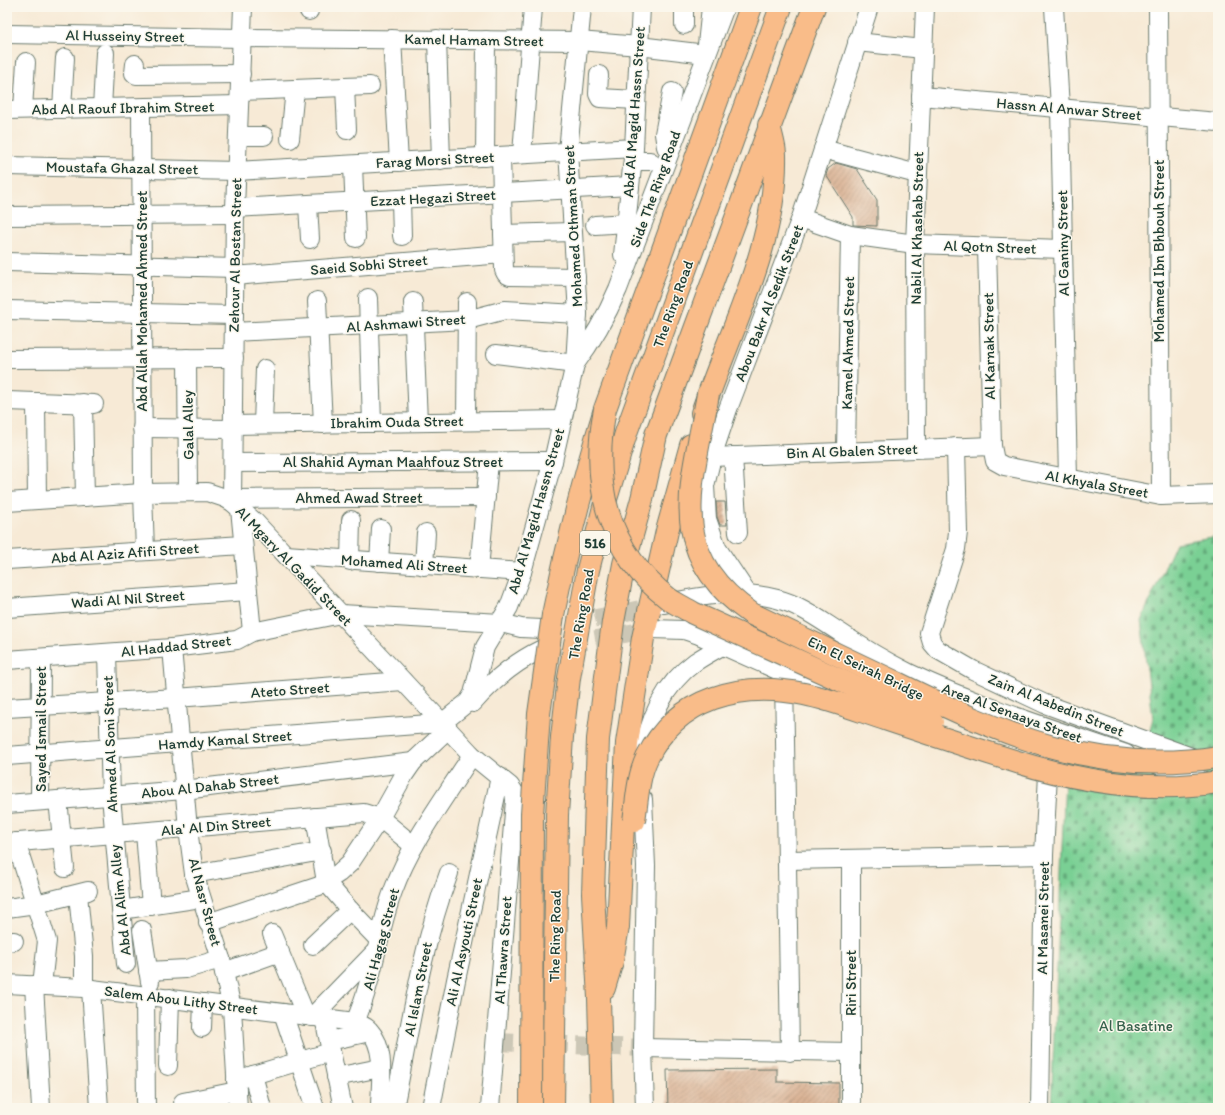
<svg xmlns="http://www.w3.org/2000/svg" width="1225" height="1115" viewBox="0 0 1225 1115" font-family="Itim,sans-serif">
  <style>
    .cemetery { fill: url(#cemetery-stones); stroke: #4c8664 }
    .building { fill: url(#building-hatch) }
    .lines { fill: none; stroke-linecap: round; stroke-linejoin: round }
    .minor-tunnel { stroke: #ccc7b6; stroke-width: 18; stroke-dasharray: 18 9; stroke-linecap: butt }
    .minor-casing { stroke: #6b7a6d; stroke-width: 20 }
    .highway-casing { stroke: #6b7a6d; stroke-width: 24 }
    .minor { stroke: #fff; stroke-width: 18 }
    .highway { stroke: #f9bc89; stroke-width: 22 }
    .highway-bridge-casing { stroke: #6b7a6d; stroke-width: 24; stroke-linecap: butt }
    .highway-bridge { stroke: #f9bc89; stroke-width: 22 }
    .labels { text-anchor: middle; stroke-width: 3; stroke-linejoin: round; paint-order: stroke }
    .shield { fill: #fbf7ec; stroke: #61756b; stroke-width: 1 }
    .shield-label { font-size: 14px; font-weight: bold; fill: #1f3d34 }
    .street-label { font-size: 15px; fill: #1f3d34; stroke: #fbf7ec }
    .park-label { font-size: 15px; fill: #36624c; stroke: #fbf7ec }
  </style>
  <defs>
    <pattern id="cemetery-stones" width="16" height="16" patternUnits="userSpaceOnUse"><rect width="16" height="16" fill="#7ad094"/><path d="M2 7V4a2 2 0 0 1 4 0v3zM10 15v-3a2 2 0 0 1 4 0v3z" fill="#63aa7a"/></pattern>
    <pattern id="building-hatch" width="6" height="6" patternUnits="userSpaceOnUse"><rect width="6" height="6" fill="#dab395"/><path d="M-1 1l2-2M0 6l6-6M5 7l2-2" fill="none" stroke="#b0937a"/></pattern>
  </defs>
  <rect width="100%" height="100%" fill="#fbf7ec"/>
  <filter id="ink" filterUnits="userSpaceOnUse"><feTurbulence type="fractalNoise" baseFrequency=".025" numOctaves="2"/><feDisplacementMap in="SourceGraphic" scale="8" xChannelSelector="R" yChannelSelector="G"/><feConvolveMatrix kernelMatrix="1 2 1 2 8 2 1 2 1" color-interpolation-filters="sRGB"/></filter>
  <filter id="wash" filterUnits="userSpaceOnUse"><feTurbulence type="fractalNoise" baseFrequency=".012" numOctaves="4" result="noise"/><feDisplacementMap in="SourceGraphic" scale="16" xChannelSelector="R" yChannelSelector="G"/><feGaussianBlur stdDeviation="0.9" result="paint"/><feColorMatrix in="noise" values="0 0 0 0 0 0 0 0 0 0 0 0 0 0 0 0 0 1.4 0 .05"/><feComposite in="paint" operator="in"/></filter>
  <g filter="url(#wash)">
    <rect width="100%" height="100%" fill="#f7ead6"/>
    <path class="cemetery" d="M 1218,536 L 1218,1108 L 1051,1108 L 1066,754 L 1139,777 L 1153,718 L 1141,620 L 1176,543 Z"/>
    <g id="blocks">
      <g class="building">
        <path d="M 836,163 L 857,169 L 877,200 L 877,226 L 853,225 L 853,217 L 826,175 L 828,169 Z"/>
        <path d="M 716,502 L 725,502 L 727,525 L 720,525 L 717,517 Z"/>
        <path d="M 777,1069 L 777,1082 L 839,1083 L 839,1108 L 668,1108 L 667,1070 Z"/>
      </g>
    </g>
  </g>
  <g filter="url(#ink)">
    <use href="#blocks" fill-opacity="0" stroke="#6b7a6d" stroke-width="1"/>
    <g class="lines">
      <g class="minor-tunnel">
        <path d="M 542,629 L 656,606"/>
        <path d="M 542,649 L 652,629"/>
        <path d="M 496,1042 L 643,1048"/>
      </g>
      <g class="minor-casing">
        <g id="minor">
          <path d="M 309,7 L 309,11"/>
          <path d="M 684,7 L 684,25"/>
          <path d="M 1054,7 L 1060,108 L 1068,479"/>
          <path d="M 1158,7 L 1161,496"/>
          <path d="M 7,34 L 242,38 L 579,41 L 639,46 L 706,54 L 711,7"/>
          <path d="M 392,39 L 399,162"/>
          <path d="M 437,39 L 441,160"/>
          <path d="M 857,42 L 923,49"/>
          <path d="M 135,64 L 134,73 L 136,75 L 241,74"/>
          <path d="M 599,75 L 598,94 L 600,98 L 636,100"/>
          <path d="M 345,87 L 347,130"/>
          <path d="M 240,91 L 370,86"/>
          <path d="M 921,96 L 1218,122"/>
          <path d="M 102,108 L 105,53"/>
          <path d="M 141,108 L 143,493 L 145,551"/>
          <path d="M 23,109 L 26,62"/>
          <path d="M 62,109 L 65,58"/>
          <path d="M 7,110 L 239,105"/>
          <path d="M 238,136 L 264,136"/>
          <path d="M 290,139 L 295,89"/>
          <path d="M 666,147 L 664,134 L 672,92"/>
          <path d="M 823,149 L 917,174"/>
          <path d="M 522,154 L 533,7"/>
          <path d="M 501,156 L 504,270 L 506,274 L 510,276 L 576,277"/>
          <path d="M 485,157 L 486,40"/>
          <path d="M 633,161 L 650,161"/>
          <path d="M 353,165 L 356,238"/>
          <path d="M 7,166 L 237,171 L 634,148"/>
          <path d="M 401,200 L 402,236"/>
          <path d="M 308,205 L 310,239"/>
          <path d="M 235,208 L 630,186"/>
          <path d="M 7,216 L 235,214"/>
          <path d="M 801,218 L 850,235 L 915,244 L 1063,249"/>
          <path d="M 595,225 L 627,223"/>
          <path d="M 503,234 L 572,232"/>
          <path d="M 987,247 L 992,446 L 995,461 L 1004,466 L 1161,496 L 1218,494"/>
          <path d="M 623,255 L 634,148 L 641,7"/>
          <path d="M 7,262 L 235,268"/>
          <path d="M 234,276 L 503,254"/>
          <path d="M 368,298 L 372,423"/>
          <path d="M 317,301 L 323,424"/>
          <path d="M 413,302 L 418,422"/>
          <path d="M 7,310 L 234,315"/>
          <path d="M 234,332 L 467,320 L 505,310 L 578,314"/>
          <path d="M 496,354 L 575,364 C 593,340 606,317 618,289 L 725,7"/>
          <path d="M 187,358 L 188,492"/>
          <path d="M 7,359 L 234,358"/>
          <path d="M 7,401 L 94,404"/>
          <path d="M 36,402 L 37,500"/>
          <path d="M 83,403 L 85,497"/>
          <path d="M 466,421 L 467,302"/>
          <path d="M 263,424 L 265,369"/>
          <path d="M 233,425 L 562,420"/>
          <path d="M 142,428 L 233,429"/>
          <path d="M 956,447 L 958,532 L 956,549 L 929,633 L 932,643 L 938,650 L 973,670 L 1045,704 L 1194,758"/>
          <path d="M 916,448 L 915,244 L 925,7"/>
          <path d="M 846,451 L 850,235"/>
          <path d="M 733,456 L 738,533"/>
          <path d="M 712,457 L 992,446"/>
          <path d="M 233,463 L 553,461"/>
          <path d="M 232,499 L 486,497"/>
          <path d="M 7,502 L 143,493 L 207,492 L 225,498 L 232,502 L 255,522 L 472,755 L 510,786 L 514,792 L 515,800 L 490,1108"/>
          <path d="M 232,502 L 235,208 L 243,7"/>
          <path d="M 240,509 L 252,632"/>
          <path d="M 286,555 L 522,572"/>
          <path d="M 7,560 L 243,545"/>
          <path d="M 350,561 L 351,520"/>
          <path d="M 379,562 L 381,529"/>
          <path d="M 424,566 L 426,533"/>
          <path d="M 479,569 L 489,462"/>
          <path d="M 747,593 L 717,548 L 707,519 L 705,486 L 712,457 L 728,409 L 801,218 L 869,7"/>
          <path d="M 664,604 C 703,595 739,589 777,599 C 801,605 820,620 841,633 C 863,648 885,661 909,673 C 978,706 1053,729 1126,754"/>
          <path d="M 7,608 L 248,591"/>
          <path d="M 652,629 L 684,630 L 699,635 L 784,673 L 836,694"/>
          <path d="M 172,648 L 188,829 L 194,874 L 221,959 L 232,1008 L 238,1108"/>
          <path d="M 107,653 L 111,796 L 126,964"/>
          <path d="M 7,660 L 172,648 L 237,640 L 252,632 L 341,614 L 501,623 L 521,628 L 542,629"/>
          <path d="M 784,678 L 790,1052"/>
          <path d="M 473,703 C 493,680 515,662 542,649"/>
          <path d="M 7,708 L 176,698 L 403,681"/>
          <path d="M 7,756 L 442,723 L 468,702 L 473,694 L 485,647 L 509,607 L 522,572 L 553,461 L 575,364 L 578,314 L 568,151 L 582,7"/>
          <path d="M 642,763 C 647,724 662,686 695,662 C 704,656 713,651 722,646"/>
          <path d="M 1156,764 L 1210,783"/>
          <path d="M 643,799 L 646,866 L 643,1048 L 645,1108"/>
          <path d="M 58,800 L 65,868"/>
          <path d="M 40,801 L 41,658"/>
          <path d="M 7,804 L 184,790 L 413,762"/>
          <path d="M 315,817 L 326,882 L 350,910 L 379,940"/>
          <path d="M 145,833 L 151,906"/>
          <path d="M 16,842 L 47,941 L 42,985"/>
          <path d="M 7,843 L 364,813 L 380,818 L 414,846"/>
          <path d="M 787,860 L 1044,855"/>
          <path d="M 194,874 L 322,851"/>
          <path d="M 78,894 L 84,956 L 84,988"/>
          <path d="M 7,908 L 36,904 L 88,891"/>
          <path d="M 121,910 L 201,898"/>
          <path d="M 208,923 L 319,886 L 339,873 L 350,863 L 380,818 L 404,775 L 413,762 L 448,729"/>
          <path d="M 142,930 L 150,982"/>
          <path d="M 272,934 L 306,1016"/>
          <path d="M 7,942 L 14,941"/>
          <path d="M 313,945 L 350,910"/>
          <path d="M 148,971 L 186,969 L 221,959"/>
          <path d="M 224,972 L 280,952"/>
          <path d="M 7,984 L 84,988 L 355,1022 C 359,1024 366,1026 369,1030 C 387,1049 380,1084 380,1108"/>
          <path d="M 34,985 L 41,1108"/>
          <path d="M 91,989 L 99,1108"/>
          <path d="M 145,995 L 146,1108"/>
          <path d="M 283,1013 L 315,1108"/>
          <path d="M 312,1017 L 376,951"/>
          <path d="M 324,1018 L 343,1108"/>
          <path d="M 355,1022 C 374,979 377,934 393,891 C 411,842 444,799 472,755"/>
          <path d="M 202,1028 L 203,1003"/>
          <path d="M 329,1041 L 370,1032"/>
          <path d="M 643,1048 L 851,1052"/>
          <path d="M 168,1066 L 170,998"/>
          <path d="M 253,1075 L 262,1108"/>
          <path d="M 336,1077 L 380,1068"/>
          <path d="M 236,1080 L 331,1052"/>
          <path d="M 183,1102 L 237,1091"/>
          <path d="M 394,1108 C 410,1029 421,948 449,873"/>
          <path d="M 431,1108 L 456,980 L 500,777"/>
          <path d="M 851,1108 L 851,859"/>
          <path d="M 1040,1108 L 1044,855 L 1050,733"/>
        </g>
      </g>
      <g class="highway-casing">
        <g id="highway">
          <path d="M 702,413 C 730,330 777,245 775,155 C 775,146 771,135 769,125"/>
          <path d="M 553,615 C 567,545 584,477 605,409 L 751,7"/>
          <path d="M 604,988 L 612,961 L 618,927 L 627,743 L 643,638 L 667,531 L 691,445"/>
          <path d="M 553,1108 L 557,815 L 562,737 L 569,678 L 588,570 L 606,499 L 627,430 L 781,7"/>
          <path d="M 602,1108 L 599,998 L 593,894 L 598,739 L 613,622 L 624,564 L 642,499 L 656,435 L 814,7"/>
        </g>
      </g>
      <use href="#minor" class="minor"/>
      <use href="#highway" class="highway"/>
      <g class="highway-bridge-casing">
        <g id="highway-bridge">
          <path d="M 708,394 C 693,484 662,551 752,614 C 801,637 849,660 897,683 C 1003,735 1096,776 1218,757"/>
          <path d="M 605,409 C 591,482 607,552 669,599 C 676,604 685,608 693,613 L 932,722"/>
          <path d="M 634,821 C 637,801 638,776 647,758 C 677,697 741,681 804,694 C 833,700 860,711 888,720 C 930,734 972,748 1014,761 C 1078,781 1151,793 1218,782"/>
          <path d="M 531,1108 L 532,814 L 539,714 L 553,615"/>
        </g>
      </g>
      <use href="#highway-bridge" class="highway-bridge"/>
    </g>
  </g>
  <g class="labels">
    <rect class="shield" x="580" y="531" width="30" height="24" rx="3"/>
    <g class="shield-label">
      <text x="595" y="548">516</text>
    </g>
    <g class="street-label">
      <text transform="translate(125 36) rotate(1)" y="5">Al Husseiny Street</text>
      <text transform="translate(474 40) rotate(1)" y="5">Kamel Hamam Street</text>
      <text transform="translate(123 108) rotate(-1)" y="5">Abd Al Raouf Ibrahim Street</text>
      <text transform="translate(1069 109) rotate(5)" y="5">Hassn Al Anwar Street</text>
      <text transform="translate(634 112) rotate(-86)" y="5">Abd Al Magid Hassn Street</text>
      <text transform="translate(435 160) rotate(-3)" y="5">Farag Morsi Street</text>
      <text transform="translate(122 168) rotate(1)" y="5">Moustafa Ghazal Street</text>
      <text transform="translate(655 189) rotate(-70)" y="5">Side The Ring Road</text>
      <text transform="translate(433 198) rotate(-3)" y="5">Ezzat Hegazi Street</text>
      <text transform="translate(573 226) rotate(-93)" y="5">Mohamed Othman Street</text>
      <text transform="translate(917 228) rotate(-89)" y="5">Nabil Al Khashab Street</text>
      <text transform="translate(1063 243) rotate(-91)" y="5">Al Ganiny Street</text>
      <text transform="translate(990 247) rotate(2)" y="5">Al Qotn Street</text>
      <text transform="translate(1159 251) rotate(-90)" y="5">Mohamed Ibn Bhbouh Street</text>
      <text transform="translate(235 255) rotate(-89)" y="5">Zehour Al Bostan Street</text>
      <text transform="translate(369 265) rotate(-5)" y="5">Saeid Sobhi Street</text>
      <text transform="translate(142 301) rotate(-90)" y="5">Abd Allah Mohamed Ahmed Street</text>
      <text transform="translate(769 303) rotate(-69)" y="5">Abou Bakr Al Sedik Street</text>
      <text transform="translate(673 304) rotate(-70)" y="5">The Ring Road</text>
      <text transform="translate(406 323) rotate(-4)" y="5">Al Ashmawi Street</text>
      <text transform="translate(848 343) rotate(-89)" y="5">Kamel Ahmed Street</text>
      <text transform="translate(989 346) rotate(-91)" y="5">Al Karnak Street</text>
      <text transform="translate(397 422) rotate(-1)" y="5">Ibrahim Ouda Street</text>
      <text transform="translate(188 425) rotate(-91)" y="5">Galal Alley</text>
      <text transform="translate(852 451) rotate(-2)" y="5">Bin Al Gbalen Street</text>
      <text x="393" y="467">Al Shahid Ayman Maahfouz Street</text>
      <text transform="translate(1097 484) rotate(10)" y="5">Al Khyala Street</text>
      <text x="359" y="503">Ahmed Awad Street</text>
      <text transform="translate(536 511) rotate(-74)" y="5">Abd Al Magid Hassn Street</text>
      <text transform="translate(125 553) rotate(-4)" y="5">Abd Al Aziz Afifi Street</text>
      <text transform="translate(404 564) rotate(4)" y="5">Mohamed Ali Street</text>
      <text transform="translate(294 566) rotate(46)" y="5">Al Mgary Al Gadid Street</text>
      <text transform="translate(128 599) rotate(-4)" y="5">Wadi Al Nil Street</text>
      <text transform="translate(581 614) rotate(-80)" y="5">The Ring Road</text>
      <text transform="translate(176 646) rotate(-6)" y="5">Al Haddad Street</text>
      <text transform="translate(866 668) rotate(26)" y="5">Ein El Seirah Bridge</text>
      <text transform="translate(290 690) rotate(-4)" y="5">Ateto Street</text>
      <text transform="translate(1056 705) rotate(22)" y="5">Zain Al Aabedin Street</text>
      <text transform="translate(1012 713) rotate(20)" y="5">Area Al Senaaya Street</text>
      <text transform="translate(41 729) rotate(-90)" y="5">Sayed Ismail Street</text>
      <text transform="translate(225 740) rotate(-4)" y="5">Hamdy Kamal Street</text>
      <text transform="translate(110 744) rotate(-92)" y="5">Ahmed Al Soni Street</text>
      <text transform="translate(210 786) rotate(-6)" y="5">Abou Al Dahab Street</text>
      <text transform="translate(216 826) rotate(-5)" y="5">Ala' Al Din Street</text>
      <text transform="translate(120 900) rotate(-96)" y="5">Abd Al Alim Alley</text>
      <text transform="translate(205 902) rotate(75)" y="5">Al Nasr Street</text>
      <text transform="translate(1043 918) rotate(-89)" y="5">Al Masanei Street</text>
      <text transform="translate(555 936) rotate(-89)" y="5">The Ring Road</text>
      <text transform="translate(381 939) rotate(-75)" y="5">Ali Hagag Street</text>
      <text transform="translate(464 942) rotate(-78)" y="5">Ali Al Asyouti Street</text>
      <text transform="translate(503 950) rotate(-86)" y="5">Al Thawra Street</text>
      <text transform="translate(851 983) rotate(-90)" y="5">Riri Street</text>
      <text transform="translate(418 989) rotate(-79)" y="5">Al Islam Street</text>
      <text transform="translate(181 1000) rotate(7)" y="5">Salem Abou Lithy Street</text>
    </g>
    <g class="park-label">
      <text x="1136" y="1031">Al Basatine</text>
    </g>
  </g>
  <rect width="1225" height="1115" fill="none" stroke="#fbf7ec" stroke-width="24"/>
</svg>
